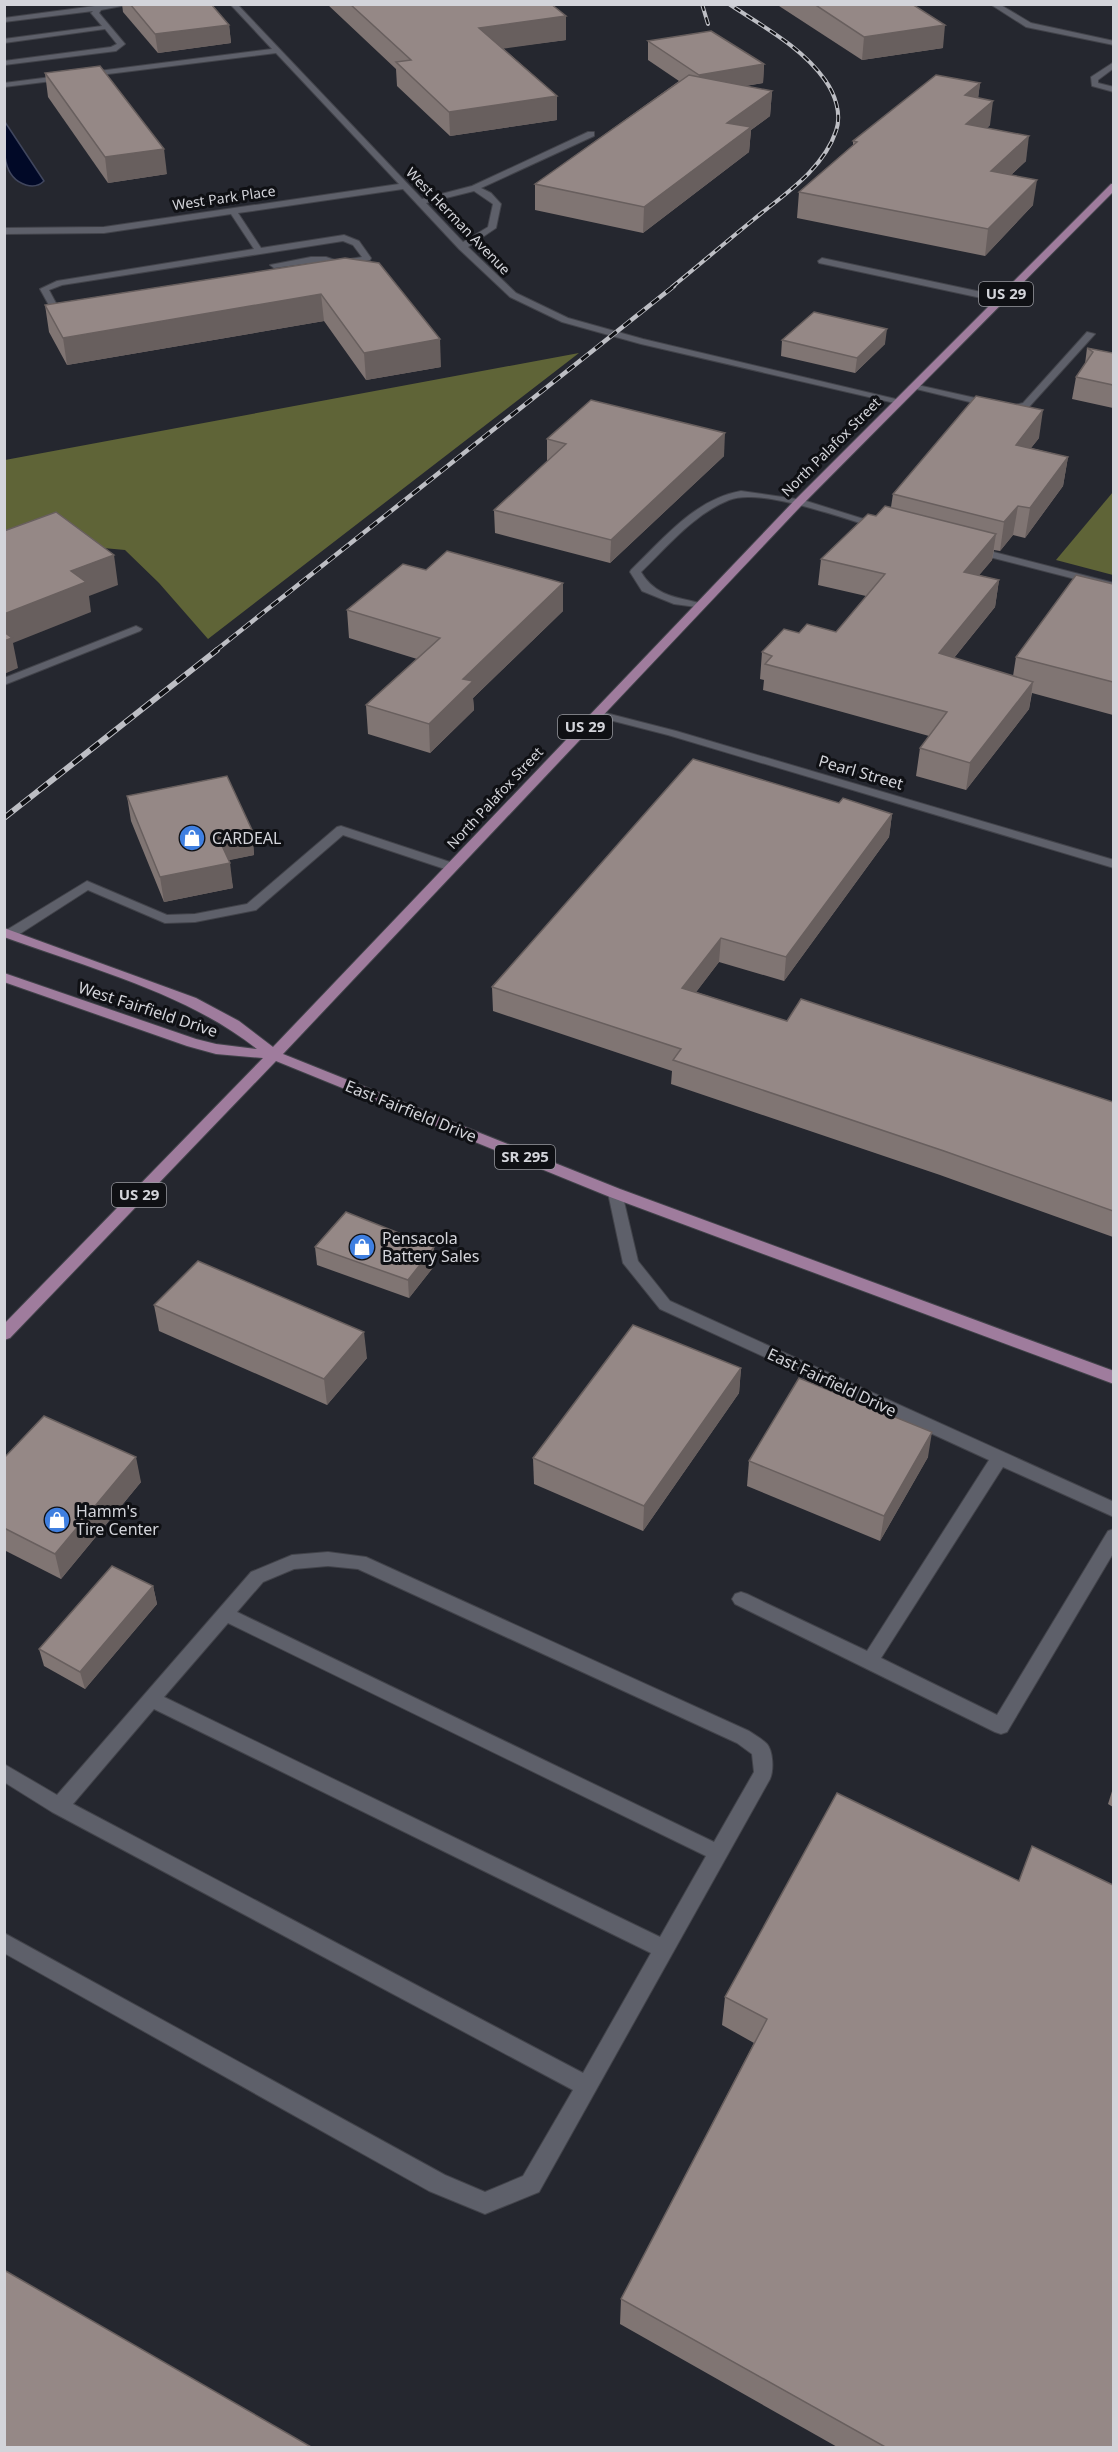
<svg xmlns="http://www.w3.org/2000/svg" width="1118" height="2452" viewBox="0 0 1118 2452" font-family="'Noto Sans',sans-serif">
  <style>
    .forest { fill: #5f6437 }
    .water { fill: #010927; stroke: #40465d; stroke-width: 1.5 }
    .lines { fill: none; stroke-linecap: round; stroke-linejoin: round }
    .minor-casing { stroke: #42434a; stroke-width: 2 }
    .major-casing { stroke: #42434a; stroke-width: 2 }
    .minor { fill: #5e606a; fill-rule: evenodd }
    .major { fill: #9f7c9d; fill-rule: evenodd }
    .rail-far2-casing { stroke: #bdbec4; stroke-width: 4 }
    .rail-far1-casing { stroke: #bdbec4; stroke-width: 4.5 }
    .rail-casing { stroke: #bdbec4; stroke-width: 6 }
    .rail-far2 { stroke: #0f1014; stroke-width: 2; stroke-dasharray: 7; stroke-linecap: butt }
    .rail-far1 { stroke: #0f1014; stroke-width: 3; stroke-dasharray: 9; stroke-linecap: butt }
    .rail { stroke: #0f1014; stroke-width: 4; stroke-dasharray: 11; stroke-linecap: butt }
    .wall { fill: #807573 }
    .shaded-wall { fill: #685f5e }
    .building { fill: #958886; stroke: #685f5e; stroke-width: 1.5 }
    .labels { text-anchor: middle; stroke-width: 6; stroke-linejoin: round; paint-order: stroke }
    .far-street-label { font-size: 14px; fill: #d3d4da; stroke: #0f1014 }
    .shield { fill: #0f1014; stroke: #98999f; stroke-width: 1.5 }
    .shield-label { font-size: 15px; font-weight: bold; fill: #d3d4da }
    .street-label { font-size: 16px; fill: #d3d4da; stroke: #0f1014 }
    .poi-label { font-size: 16px; fill: #d3d4da; stroke: #0f1014; text-anchor: start }
  </style>
  <rect width="100%" height="100%" fill="#25272f"/>
  <g class="forest">
    <path d="M 579,353 L 208,639 L 159,583 L 125,550 L 5,539 L 5,460 Z"/>
    <path d="M 1113,492 L 1113,575 L 1056,560 Z"/>
  </g>
  <path class="water" d="M 5,122 L 44,181 C 39,186 33,187 26,185 C 0,177 4,145 5,122 Z"/>
  <g class="lines">
    <g class="minor-casing">
      <g id="minor">
        <path d="M 110,4 L 132,4 L 101,10 L 99,13 L 125,44 L 116,51 L 4,65 L 4,61 L 111,47 L 117,44 L 105,29 L 4,43 L 4,39 L 102,26 L 91,13 L 93,11 L 4,22 L 4,18 Z"/>
        <path d="M 230,4 L 237,4 L 422,199 L 472,186 L 588,132 L 594,132 L 594,136 L 481,188 L 491,193 L 501,204 L 496,228 L 468,247 L 516,293 L 568,318 L 643,339 L 904,401 L 899,404 L 641,344 L 562,322 L 510,297 L 459,249 L 403,189 L 238,213 L 261,248 L 344,235 L 359,241 L 371,258 L 370,260 L 338,267 L 325,263 L 311,263 L 274,268 L 270,265 L 311,257 L 326,257 L 338,261 L 362,257 L 353,245 L 343,241 L 62,285 L 49,290 L 57,305 L 73,309 L 69,312 L 51,309 L 40,289 L 57,281 L 254,249 L 231,214 L 104,233 L 4,234 L 4,228 L 104,227 L 399,184 L 276,53 L 4,87 L 4,83 L 272,49 ZM 474,191 L 493,204 L 488,227 L 463,242 L 426,203 Z"/>
        <path d="M 990,4 L 999,4 L 1031,23 L 1114,41 L 1114,45 L 1026,27 Z"/>
        <path d="M 1114,62 L 1114,68 L 1098,80 L 1098,83 L 1114,87 L 1114,92 L 1092,86 L 1091,77 Z"/>
        <path d="M 822,258 L 1000,296 L 1004,299 L 1000,302 L 819,263 L 818,261 Z"/>
        <path d="M 1087,332 L 1095,334 L 1029,407 L 1011,412 L 908,387 L 913,384 L 1011,406 L 1023,403 Z"/>
        <path d="M 741,491 L 803,500 L 886,526 L 881,529 C 846,520 761,487 729,500 C 694,514 667,547 641,572 C 656,597 677,597 704,604 L 704,608 L 674,604 L 642,591 L 630,572 L 631,570 C 663,539 695,499 741,491 Z"/>
        <path d="M 974,547 L 1114,583 L 1114,589 L 970,552 L 969,550 Z"/>
        <path d="M 136,626 L 142,629 L 140,631 L 4,685 L 4,678 Z"/>
        <path d="M 598,711 L 676,731 L 1114,860 L 1114,868 L 668,735 L 594,716 L 592,714 Z"/>
        <path d="M 341,826 L 456,864 L 458,867 L 456,870 L 448,870 L 343,835 L 256,910 L 251,911 L 195,922 L 165,923 L 88,890 L 15,937 L 4,936 L 5,931 L 87,881 L 167,915 L 195,914 L 247,904 L 337,827 Z"/>
        <path d="M 615,1188 L 622,1193 L 638,1261 L 670,1301 L 1114,1502 L 1114,1517 L 1003,1467 L 881,1658 L 997,1715 L 1108,1531 L 1114,1529 L 1114,1552 L 1007,1732 L 1001,1734 L 995,1732 L 735,1604 L 732,1599 L 735,1594 L 741,1592 L 747,1594 L 867,1651 L 989,1460 L 660,1309 L 623,1263 L 608,1193 Z"/>
        <path d="M 328,1552 L 366,1557 L 749,1731 C 755,1735 762,1739 767,1744 C 773,1751 774,1770 770,1779 L 539,2192 L 485,2214 L 429,2191 L 4,1953 L 4,1933 L 445,2175 L 485,2192 L 523,2176 L 573,2090 L 52,1812 L 4,1782 L 4,1764 L 57,1795 L 251,1572 L 292,1555 ZM 328,1566 L 358,1569 L 737,1743 L 752,1754 L 754,1772 L 714,1842 L 237,1612 L 263,1582 L 294,1569 ZM 228,1623 L 706,1856 L 660,1937 L 164,1697 ZM 154,1709 L 651,1953 L 583,2073 L 73,1804 Z"/>
      </g>
    </g>
    <g class="major-casing">
      <path id="major" d="M 1111,184 L 1114,184 L 1114,191 L 801,506 L 283,1054 L 620,1189 L 1114,1371 L 1114,1384 L 610,1197 L 276,1061 L 10,1338 L 4,1340 L 4,1324 L 263,1058 L 216,1054 L 187,1046 L 4,982 L 4,973 L 196,1039 L 216,1044 L 257,1049 C 186,993 89,968 4,937 L 4,928 L 196,998 L 239,1021 L 273,1047 L 793,502 Z"/>
    </g>
    <use href="#minor" class="minor"/>
    <use href="#major" class="major"/>
    <g class="rail-far2-casing">
      <g id="rail-far2">
        <path d="M 702,4 L 708,24"/>
        <path d="M 672,287 C 699,265 726,242 753,220 C 783,195 823,170 836,131 C 842,114 835,94 825,80 C 802,47 762,26 729,4"/>
      </g>
    </g>
    <g class="rail-far1-casing">
      <path id="rail-far1" d="M 215,651 L 674,286"/>
    </g>
    <g class="rail-casing">
      <path id="rail" d="M 4,818 L 217,650"/>
    </g>
    <use href="#rail-far2" class="rail-far2"/>
    <use href="#rail-far1" class="rail-far1"/>
    <use href="#rail" class="rail"/>
  </g>
  <g class="wall">
    <path d="M 122,4 L 211,4 L 229,25 L 231,43 L 158,53 L 123,12 Z"/>
    <path d="M 327,4 L 551,4 L 566,16 L 566,40 L 503,48 L 557,96 L 557,120 L 450,136 L 397,86 L 396,69 Z"/>
    <path d="M 776,4 L 912,4 L 943,48 L 862,60 Z"/>
    <path d="M 648,41 L 764,64 L 763,83 L 745,86 L 772,91 L 770,116 L 751,130 L 749,152 L 643,233 L 535,210 L 535,184 L 679,81 L 648,60 Z"/>
    <path d="M 45,73 L 167,174 L 108,183 L 48,97 Z"/>
    <path d="M 980,83 L 978,98 L 990,125 L 987,128 L 1026,161 L 1011,175 L 1033,205 L 985,256 L 797,218 L 799,192 L 853,145 L 853,141 Z"/>
    <path d="M 345,258 L 441,367 L 366,380 L 324,321 L 67,365 L 49,332 L 45,305 Z"/>
    <path d="M 782,340 L 885,344 L 855,373 L 781,356 Z"/>
    <path d="M 1087,348 L 1113,353 L 1113,408 L 1072,399 L 1076,377 L 1085,364 Z"/>
    <path d="M 1039,438 L 1031,448 L 1068,457 L 1063,486 L 1025,538 L 1013,535 L 1000,551 L 994,550 L 992,560 L 979,575 L 999,580 L 995,607 L 954,658 L 1013,676 L 1016,657 L 1113,584 L 1113,715 L 1032,693 L 1029,709 L 966,790 L 916,776 L 920,748 L 929,736 L 763,690 L 764,680 L 760,679 L 762,652 L 799,633 L 836,632 L 866,596 L 818,585 L 821,559 L 876,516 L 891,507 L 893,494 Z"/>
    <path d="M 547,439 L 724,456 L 610,563 L 495,533 L 494,510 L 547,462 Z"/>
    <path d="M 347,610 L 563,611 L 473,698 L 474,710 L 430,753 L 368,734 L 366,705 L 417,659 L 349,638 Z"/>
    <path d="M 127,796 L 252,830 L 254,855 L 228,860 L 233,888 L 164,902 L 131,821 Z"/>
    <path d="M 839,803 L 892,814 L 889,837 L 784,981 L 719,962 L 696,992 L 787,1021 L 1113,1102 L 1113,1237 L 940,1175 L 671,1084 L 672,1071 L 493,1011 L 492,987 Z"/>
    <path d="M 315,1247 L 435,1265 L 409,1298 L 317,1265 Z"/>
    <path d="M 154,1305 L 367,1358 L 327,1405 L 159,1331 Z"/>
    <path d="M 741,1368 L 739,1393 L 643,1531 L 534,1484 L 533,1458 Z"/>
    <path d="M 928,1457 L 880,1541 L 747,1486 L 749,1461 Z"/>
    <path d="M 4,1458 L 141,1482 L 61,1579 L 4,1550 Z"/>
    <path d="M 153,1586 L 157,1604 L 85,1689 L 44,1666 L 39,1649 Z"/>
    <path d="M 1113,1788 L 1113,1807 L 1108,1804 Z"/>
    <path d="M 837,1793 L 1113,2448 L 839,2448 L 620,2324 L 621,2299 L 754,2043 L 722,2025 L 725,1997 Z"/>
  </g>
  <g class="shaded-wall">
    <path d="M 566,16 L 566,40 L 480,52 L 479,28 Z"/>
    <path d="M 229,25 L 231,43 L 158,53 L 155,34 Z"/>
    <path d="M 945,25 L 943,48 L 862,60 L 864,37 Z"/>
    <path d="M 764,64 L 763,83 L 698,94 L 699,75 Z"/>
    <path d="M 980,83 L 977,107 L 965,95 Z"/>
    <path d="M 772,91 L 770,116 L 751,130 L 749,152 L 643,233 L 644,207 L 727,123 Z"/>
    <path d="M 557,96 L 557,120 L 450,136 L 449,112 Z"/>
    <path d="M 993,101 L 990,125 L 963,149 L 966,124 Z"/>
    <path d="M 1029,136 L 1026,161 L 987,197 L 991,171 Z"/>
    <path d="M 164,149 L 167,174 L 108,183 L 105,157 Z"/>
    <path d="M 1037,180 L 1033,205 L 985,256 L 988,229 Z"/>
    <path d="M 321,294 L 324,321 L 67,365 L 63,338 Z"/>
    <path d="M 887,329 L 885,344 L 855,373 L 857,358 Z"/>
    <path d="M 440,339 L 441,367 L 366,380 L 364,353 Z"/>
    <path d="M 1043,410 L 1039,438 L 1011,473 L 1016,445 Z"/>
    <path d="M 725,433 L 724,456 L 610,563 L 611,540 Z"/>
    <path d="M 1068,457 L 1063,486 L 1025,538 L 1030,508 Z"/>
    <path d="M 1018,506 L 1013,535 L 1000,551 L 1004,522 Z"/>
    <path d="M 996,534 L 992,560 L 960,598 L 964,572 Z"/>
    <path d="M 114,555 L 118,585 L 89,596 L 91,612 L 13,643 L 18,668 L 4,674 L 4,614 L 71,571 Z"/>
    <path d="M 999,580 L 995,607 L 936,680 L 939,653 Z"/>
    <path d="M 563,583 L 563,611 L 473,698 L 474,710 L 430,753 L 429,724 L 463,679 Z"/>
    <path d="M 1033,682 L 1029,709 L 966,790 L 970,763 Z"/>
    <path d="M 892,814 L 889,837 L 784,981 L 786,957 Z"/>
    <path d="M 252,830 L 254,855 L 221,862 L 218,837 Z"/>
    <path d="M 230,863 L 233,888 L 164,902 L 160,877 Z"/>
    <path d="M 721,938 L 719,962 L 681,1012 L 682,988 Z"/>
    <path d="M 434,1247 L 435,1265 L 409,1298 L 408,1280 Z"/>
    <path d="M 364,1332 L 367,1358 L 327,1405 L 324,1379 Z"/>
    <path d="M 741,1368 L 739,1393 L 643,1531 L 644,1506 Z"/>
    <path d="M 932,1432 L 928,1457 L 880,1541 L 884,1516 Z"/>
    <path d="M 136,1457 L 141,1482 L 61,1579 L 55,1554 Z"/>
    <path d="M 153,1586 L 157,1604 L 85,1689 L 80,1672 Z"/>
  </g>
  <g class="building">
    <path d="M 130,4 L 211,4 L 229,25 L 155,34 Z"/>
    <path d="M 350,4 L 551,4 L 566,16 L 479,28 L 557,96 L 449,112 L 396,62 L 411,60 Z"/>
    <path d="M 814,4 L 912,4 L 945,25 L 864,37 Z"/>
    <path d="M 711,31 L 764,64 L 699,75 L 648,41 Z"/>
    <path d="M 100,66 L 164,149 L 105,157 L 45,73 Z"/>
    <path d="M 689,75 L 772,91 L 727,123 L 751,127 L 644,207 L 535,184 Z"/>
    <path d="M 936,75 L 980,83 L 965,95 L 993,101 L 966,124 L 1029,136 L 991,171 L 1037,180 L 988,229 L 799,192 L 857,142 L 853,141 Z"/>
    <path d="M 345,258 L 379,263 L 440,339 L 364,353 L 321,294 L 63,338 L 45,305 Z"/>
    <path d="M 814,312 L 887,329 L 857,358 L 782,340 Z"/>
    <path d="M 1087,348 L 1113,353 L 1113,385 L 1076,377 L 1093,352 Z"/>
    <path d="M 976,396 L 1043,410 L 1016,445 L 1068,457 L 1030,508 L 1018,506 L 1004,522 L 893,494 Z"/>
    <path d="M 591,400 L 725,433 L 611,540 L 494,510 L 566,444 L 547,439 Z"/>
    <path d="M 885,506 L 996,534 L 964,572 L 999,580 L 939,653 L 1033,682 L 970,763 L 920,748 L 947,712 L 765,664 L 772,656 L 762,652 L 784,629 L 799,633 L 807,624 L 836,632 L 885,574 L 821,559 L 868,514 L 876,516 Z"/>
    <path d="M 56,512 L 114,555 L 71,571 L 86,582 L 4,614 L 4,531 Z"/>
    <path d="M 447,551 L 563,583 L 463,679 L 473,681 L 429,724 L 366,705 L 440,638 L 347,610 L 403,564 L 426,570 Z"/>
    <path d="M 1076,575 L 1113,584 L 1113,682 L 1016,657 Z"/>
    <path d="M 4,632 L 12,638 L 4,641 Z"/>
    <path d="M 693,759 L 839,803 L 843,798 L 892,814 L 786,957 L 721,938 L 682,988 L 787,1021 L 801,999 L 1113,1102 L 1113,1211 L 944,1151 L 673,1060 L 681,1049 L 492,987 Z"/>
    <path d="M 227,776 L 252,830 L 218,837 L 230,863 L 160,877 L 127,796 Z"/>
    <path d="M 346,1212 L 434,1247 L 408,1280 L 315,1247 Z"/>
    <path d="M 198,1261 L 364,1332 L 324,1379 L 154,1305 Z"/>
    <path d="M 633,1325 L 741,1368 L 644,1506 L 533,1458 Z"/>
    <path d="M 799,1378 L 932,1432 L 884,1516 L 749,1461 Z"/>
    <path d="M 44,1416 L 136,1457 L 55,1554 L 4,1528 L 4,1458 Z"/>
    <path d="M 112,1566 L 153,1586 L 80,1672 L 39,1649 Z"/>
    <path d="M 837,1793 L 1019,1881 L 1032,1846 L 1113,1885 L 1113,2448 L 887,2448 L 621,2299 L 767,2019 L 725,1997 Z"/>
    <path d="M 4,2270 L 313,2448 L 4,2448 Z"/>
  </g>
  <defs>
    <g id="shop-disc" transform="scale(1.35)"><circle r="9.5" fill="#3f7fe0" stroke="#0f1014"/><path d="M-5-2.5h2.3a2.7 3.5 0 0 1 5.4 0H5L5.5 6h-11ZM-1.5-2.5h3a1.5 2.3 0 0 0-3 0Z" fill="#fff"/></g>
  </defs>
  <g fill-rule="evenodd">
    <use href="#shop-disc" x="192" y="838"/>
    <use href="#shop-disc" x="362" y="1247"/>
    <use href="#shop-disc" x="57" y="1520"/>
  </g>
  <g class="labels">
    <g class="far-street-label">
      <text transform="translate(224 198) rotate(-8)" y="5">West Park Place</text>
      <text transform="translate(458 221) rotate(46)" y="5">West Herman Avenue</text>
      <text transform="translate(831 447) rotate(-45)" y="5">North Palafox Street</text>
      <text transform="translate(495 798) rotate(-47)" y="5">North Palafox Street</text>
    </g>
    <g class="shield">
      <rect x="979" y="282" width="54" height="24" rx="4.5"/>
      <rect x="558" y="715" width="54" height="24" rx="4.5"/>
      <rect x="495" y="1145" width="60" height="24" rx="4.5"/>
      <rect x="112" y="1183" width="54" height="24" rx="4.5"/>
    </g>
    <g class="shield-label">
      <text x="1006" y="299">US 29</text>
      <text x="585" y="732">US 29</text>
      <text x="525" y="1162">SR 295</text>
      <text x="139" y="1200">US 29</text>
    </g>
    <g class="street-label">
      <text transform="translate(861 772) rotate(16)" y="6">Pearl Street</text>
      <text transform="translate(148 1009) rotate(18)" y="6">West Fairfield Drive</text>
      <text transform="translate(411 1111) rotate(22)" y="6">East Fairfield Drive</text>
      <text transform="translate(832 1382) rotate(25)" y="6">East Fairfield Drive</text>
    </g>
    <g class="poi-label">
      <text x="212" y="844">CARDEAL</text>
      <text x="382" y="1244">Pensacola<tspan x="382" dy="18">Battery Sales</tspan></text>
      <text x="76" y="1517">Hamm's<tspan x="76" dy="18">Tire Center</tspan></text>
    </g>
  </g>
  <rect width="1118" height="2452" fill="none" stroke="#d3d4da" stroke-width="12"/>
</svg>
